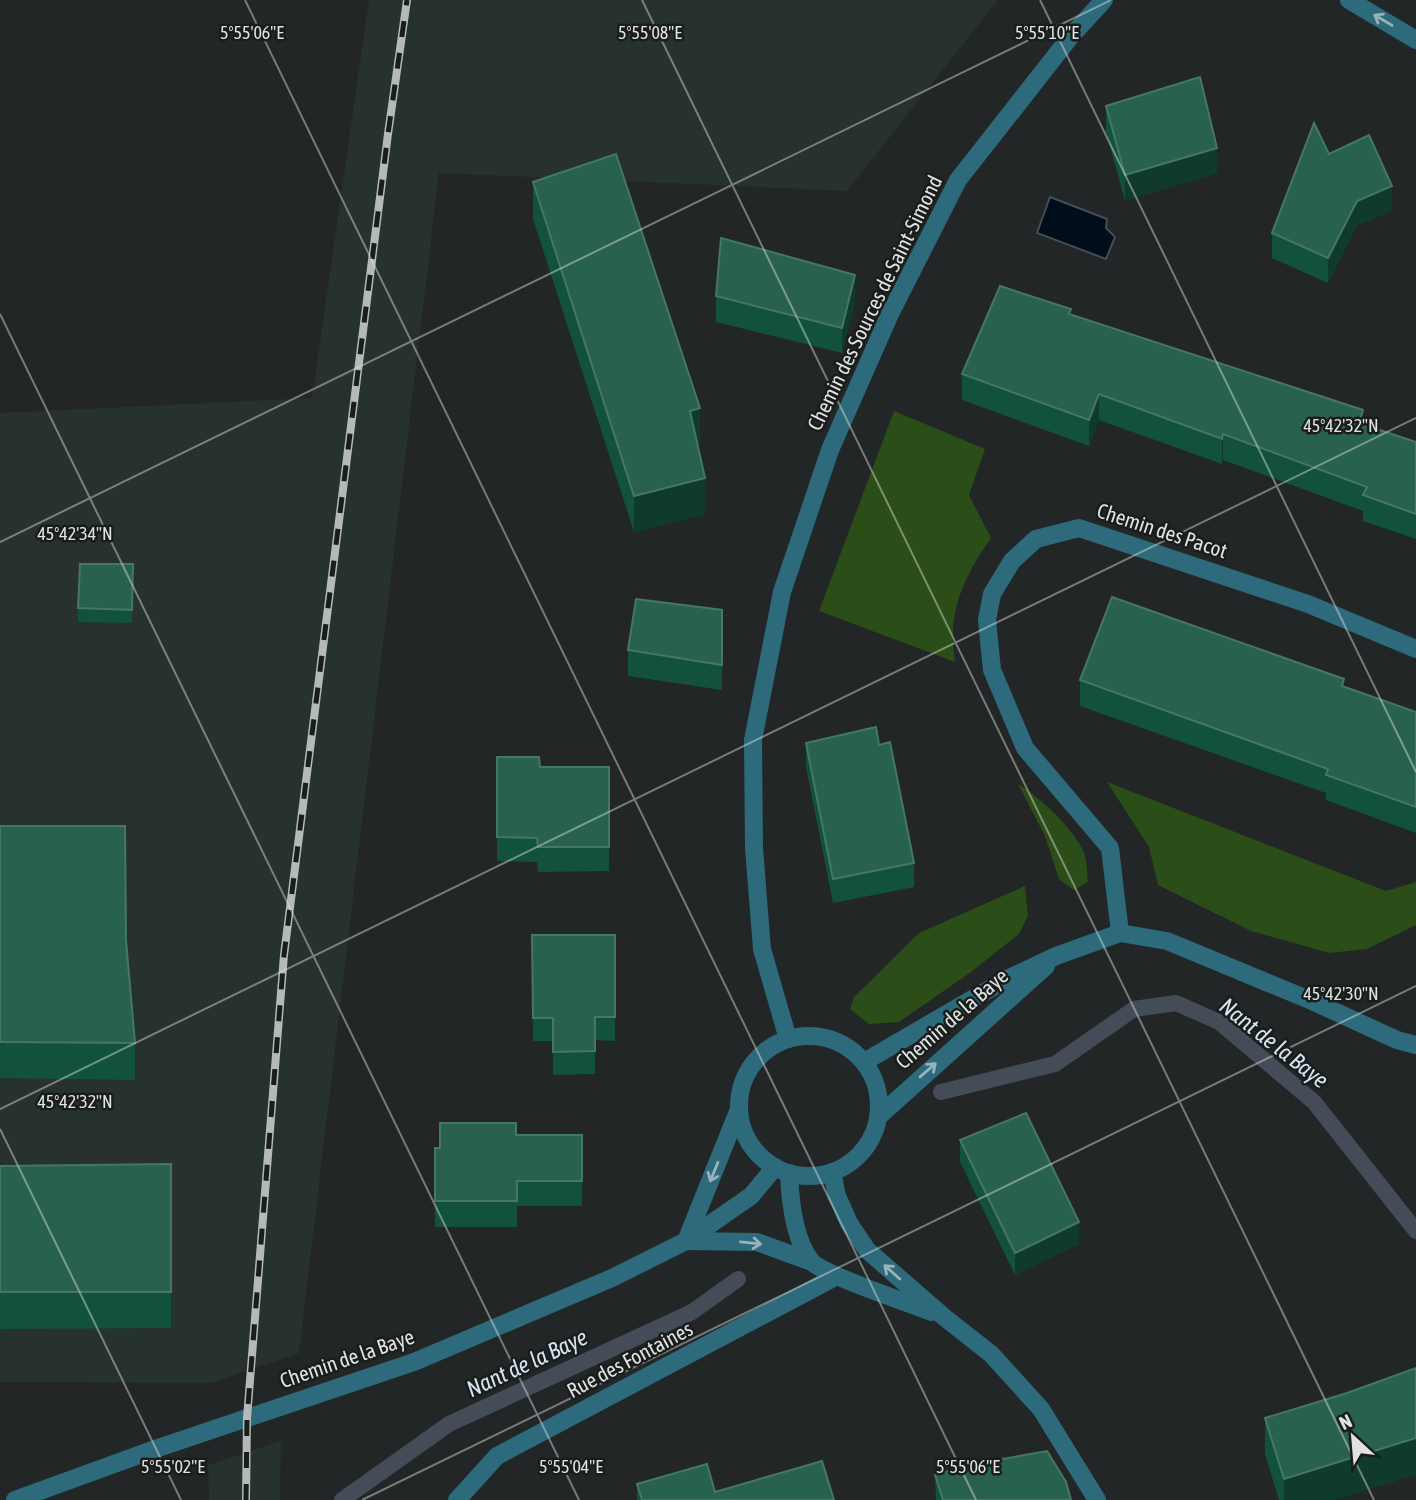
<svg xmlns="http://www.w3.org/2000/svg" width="1416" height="1500" viewBox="0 0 1416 1500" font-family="'Asap Condensed',sans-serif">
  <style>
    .built { fill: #263130 }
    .green { fill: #2b4d18 }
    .water { fill: #010d1b; stroke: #444d57; stroke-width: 2 }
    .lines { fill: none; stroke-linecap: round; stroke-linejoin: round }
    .stream { stroke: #444d57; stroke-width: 16 }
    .minor { stroke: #2d6b7c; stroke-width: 18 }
    .rail-casing { stroke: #b6b9b9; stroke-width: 8 }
    .rail { stroke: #191d1c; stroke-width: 5; stroke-dasharray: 16; stroke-linecap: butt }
    .wall { fill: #12523d }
    .shaded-wall { fill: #0f3a2c }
    .building { fill: #28624e; stroke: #457666; stroke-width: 2 }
    .oneway { stroke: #99b3ba }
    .ticks { fill: none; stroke: #e1e3e3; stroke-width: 2; stroke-opacity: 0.45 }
    .labels { text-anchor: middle; stroke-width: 5; stroke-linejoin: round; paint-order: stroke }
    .street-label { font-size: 21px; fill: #e1e3e3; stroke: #191d1c }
    .water-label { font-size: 23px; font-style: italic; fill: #d6e4f2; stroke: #191d1c }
    .ticks-label { font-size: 18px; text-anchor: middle; fill: #e1e3e3; stroke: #191d1c; stroke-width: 5; stroke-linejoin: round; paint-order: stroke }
  </style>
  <rect width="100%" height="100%" fill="#222626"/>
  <g class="built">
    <path d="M 369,0 L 998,0 L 847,191 L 439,173 L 299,1353 L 211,1383 L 0,1382 L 0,413 L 312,398 Z"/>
    <path d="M 281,1441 L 280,1500 L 209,1500 L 208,1465 Z"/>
  </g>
  <g class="green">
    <path d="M 894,411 L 985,449 L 969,495 L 991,538 C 972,565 955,595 953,629 C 952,640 954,652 955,662 L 819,611 Z"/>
    <path d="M 1107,782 L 1386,891 L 1416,882 L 1416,925 L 1367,949 L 1329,953 L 1251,931 L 1158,885 L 1149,847 Z"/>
    <path d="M 1018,784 C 1039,796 1070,826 1082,848 C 1087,857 1087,872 1088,882 L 1074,890 L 1059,879 L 1045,836 Z"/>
    <path d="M 1025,886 L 1028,916 L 1019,934 L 971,972 L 899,1022 L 869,1024 L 850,1009 L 854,997 L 919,933 Z"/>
  </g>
  <path class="water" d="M 1050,197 L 1107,219 L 1106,228 L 1115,237 L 1106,259 L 1037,233 Z"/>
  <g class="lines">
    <g class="stream">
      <path d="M 941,1092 L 1055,1064 L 1134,1009 L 1176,1003 L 1219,1022 L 1314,1102 L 1416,1231"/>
      <path d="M 342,1500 L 449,1424 L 692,1312 L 738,1279"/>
    </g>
    <g class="minor">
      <path d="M 1349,0 L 1416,40"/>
      <path d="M 1120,933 L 1110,848 L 1025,748 L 992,670 L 987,620 L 992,594 L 1012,561 L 1036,539 L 1079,528 L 1308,604 L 1416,649"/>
      <circle cx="809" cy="1106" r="70"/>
      <path d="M 788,1039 L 762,949 L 754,848 L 753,740 L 782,592 L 830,450 L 889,316 L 958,180 L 1071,36 L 1104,0"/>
      <path d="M 864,1062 L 1005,980 L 1056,956 L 1120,933 L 1167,941 L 1312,1001 L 1397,1040 L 1416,1045"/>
      <path d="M 878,1117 L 1046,966"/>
      <path d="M 832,1172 L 837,1196 L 849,1223 L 867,1250 L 944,1317 L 991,1354 L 1041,1409 L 1097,1500"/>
      <path d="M 789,1173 C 790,1200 794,1239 811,1261 C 823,1275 909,1303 931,1312"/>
      <path d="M 686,1241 L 739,1109"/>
      <path d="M 686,1241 L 757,1242 L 812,1262"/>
      <path d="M 15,1500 L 158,1448 L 414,1362 L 612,1278 L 686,1241 L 751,1196 L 775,1167"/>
      <path d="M 457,1500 L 497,1456 L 837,1276"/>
    </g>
    <g class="rail-casing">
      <path id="rail" d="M 246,1500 L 247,1418 L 284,955 L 388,134 L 407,0"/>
    </g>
    <use href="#rail" class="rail"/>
  </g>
  <g class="wall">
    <path d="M 1106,106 L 1217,173 L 1125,201 L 1106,132 Z"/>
    <path d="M 1329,154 L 1392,211 L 1357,225 L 1328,283 L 1272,258 L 1272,233 Z"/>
    <path d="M 533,182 L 700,444 L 697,445 L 705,514 L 634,532 L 533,219 Z"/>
    <path d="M 716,296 L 855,301 L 842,353 L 716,322 Z"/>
    <path d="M 1071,314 L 1363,424 L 1416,442 L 1416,539 L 1363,521 L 1363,511 L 1223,460 L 1222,464 L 1099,420 L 1089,446 L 962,400 L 962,374 Z"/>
    <path d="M 133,564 L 132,623 L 78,622 L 78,608 Z"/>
    <path d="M 722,610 L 722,690 L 628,676 L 628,650 Z"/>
    <path d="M 1080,680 L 1344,687 L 1416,712 L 1416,833 L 1326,800 L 1326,793 L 1080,706 Z"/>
    <path d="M 806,743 L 879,745 L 914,863 L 914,887 L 833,903 L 806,767 Z"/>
    <path d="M 497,757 L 540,767 L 609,767 L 609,871 L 538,872 L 537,862 L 497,861 Z"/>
    <path d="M 0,826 L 126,940 L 135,1043 L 135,1080 L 0,1078 Z"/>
    <path d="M 532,935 L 615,935 L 615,1041 L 595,1040 L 595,1074 L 553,1075 L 553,1041 L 533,1041 Z"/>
    <path d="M 516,1135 L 582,1135 L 582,1206 L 517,1206 L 517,1227 L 435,1227 L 435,1148 Z"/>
    <path d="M 960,1140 L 1079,1244 L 1015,1275 L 960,1162 Z"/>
    <path d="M 171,1164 L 171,1328 L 0,1329 L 0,1166 Z"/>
    <path d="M 1265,1418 L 1334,1500 L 1279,1500 L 1265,1454 Z"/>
    <path d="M 935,1475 L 1071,1500 L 936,1500 Z"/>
    <path d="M 637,1484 L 715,1492 L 834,1500 L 637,1500 Z"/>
  </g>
  <g class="shaded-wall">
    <path d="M 1217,148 L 1217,173 L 1125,201 L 1125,175 Z"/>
    <path d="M 1392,186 L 1392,211 L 1357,225 L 1328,283 L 1328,258 L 1357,201 Z"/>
    <path d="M 855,275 L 855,301 L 842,353 L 842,328 Z"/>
    <path d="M 1099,394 L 1099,420 L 1089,446 L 1089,420 Z"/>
    <path d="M 700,408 L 700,444 L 690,447 L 690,411 Z"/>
    <path d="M 1363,410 L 1363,436 L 1359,423 Z"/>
    <path d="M 1223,434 L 1223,460 L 1222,464 L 1222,439 Z"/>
    <path d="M 705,478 L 705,514 L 634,532 L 634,496 Z"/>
    <path d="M 1079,1222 L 1079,1244 L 1015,1275 L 1015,1253 Z"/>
    <path d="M 1416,1438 L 1416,1475 L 1334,1500 L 1284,1500 L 1284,1479 Z"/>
  </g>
  <g class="building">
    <path d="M 1200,77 L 1217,148 L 1125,175 L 1106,106 Z"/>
    <path d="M 1314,123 L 1329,154 L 1369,135 L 1392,186 L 1357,201 L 1328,258 L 1272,233 Z"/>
    <path d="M 616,154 L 700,408 L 690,411 L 705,478 L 634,496 L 533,182 Z"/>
    <path d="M 721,238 L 855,275 L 842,328 L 716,296 Z"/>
    <path d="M 1000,286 L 1071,309 L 1069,314 L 1363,410 L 1359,423 L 1416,442 L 1416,514 L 1363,495 L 1367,487 L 1223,434 L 1222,439 L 1099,394 L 1089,420 L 962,374 Z"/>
    <path d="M 80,564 L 133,564 L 132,610 L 78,608 Z"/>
    <path d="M 1112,597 L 1344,679 L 1342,686 L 1416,712 L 1416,807 L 1326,775 L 1328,769 L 1080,680 Z"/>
    <path d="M 636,599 L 722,610 L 722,665 L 628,650 Z"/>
    <path d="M 876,727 L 879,745 L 890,742 L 914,863 L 833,879 L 806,743 Z"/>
    <path d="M 497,757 L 539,757 L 540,767 L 609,767 L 609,847 L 538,847 L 537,838 L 497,837 Z"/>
    <path d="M 0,826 L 125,826 L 126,940 L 135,1043 L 0,1042 Z"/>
    <path d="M 532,935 L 615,935 L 615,1017 L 595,1017 L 595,1051 L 553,1052 L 553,1018 L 533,1018 Z"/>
    <path d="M 1026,1113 L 1079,1222 L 1015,1253 L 960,1140 Z"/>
    <path d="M 440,1123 L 516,1123 L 516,1135 L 582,1135 L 582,1181 L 517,1181 L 517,1201 L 435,1201 L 435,1148 L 440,1148 Z"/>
    <path d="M 171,1164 L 171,1292 L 0,1292 L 0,1166 Z"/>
    <path d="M 1416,1368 L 1416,1438 L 1284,1479 L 1265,1418 L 1347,1393 Z"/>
    <path d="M 1047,1451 L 1066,1482 L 1071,1500 L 943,1500 L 935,1475 L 969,1465 Z"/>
    <path d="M 822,1461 L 834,1500 L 642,1500 L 637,1484 L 707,1464 L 715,1492 Z"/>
  </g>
  <defs><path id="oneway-shaft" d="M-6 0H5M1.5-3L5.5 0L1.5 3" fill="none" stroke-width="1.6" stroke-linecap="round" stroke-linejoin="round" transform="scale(1.75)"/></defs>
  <g class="oneway">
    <use href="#oneway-shaft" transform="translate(1383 20) rotate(-149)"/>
    <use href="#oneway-shaft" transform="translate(928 1070) rotate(-41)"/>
    <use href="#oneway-shaft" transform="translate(714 1172) rotate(112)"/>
    <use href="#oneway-shaft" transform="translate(751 1243) rotate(6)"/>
    <use href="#oneway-shaft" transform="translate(892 1272) rotate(-138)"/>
  </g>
  <path class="ticks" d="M 245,0 L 976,1500M 642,0 L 1374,1500M 1040,0 L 1416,772M 0,314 L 579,1500M 0,542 L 1111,0M 0,1109 L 1416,418M 0,1129 L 181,1500M 362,1500 L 1416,986"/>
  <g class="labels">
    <g class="street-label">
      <text transform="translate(875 303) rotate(-64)" y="7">Chemin des Sources de Saint-Simond</text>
      <text transform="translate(1162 531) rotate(18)" y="7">Chemin des Pacot</text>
      <text transform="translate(952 1019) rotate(-41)" y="7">Chemin de la Baye</text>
      <text transform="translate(347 1359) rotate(-19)" y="7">Chemin de la Baye</text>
      <text transform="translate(630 1360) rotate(-28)" y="7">Rue des Fontaines</text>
    </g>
    <g class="water-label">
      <text transform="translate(1274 1043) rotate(38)" y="8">Nant de la Baye</text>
      <text transform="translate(527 1363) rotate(-25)" y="8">Nant de la Baye</text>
    </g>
  </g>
  <g class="ticks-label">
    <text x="650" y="39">5°55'08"E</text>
    <text x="252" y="39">5°55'06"E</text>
    <text x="1047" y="39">5°55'10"E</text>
    <text x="1341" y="432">45°42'32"N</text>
    <text x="75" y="540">45°42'34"N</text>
    <text x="1341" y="1000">45°42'30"N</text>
    <text x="75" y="1108">45°42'32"N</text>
    <text x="173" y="1473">5°55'02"E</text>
    <text x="571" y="1473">5°55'04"E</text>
    <text x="968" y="1473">5°55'06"E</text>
  </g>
  <g transform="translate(1353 1437) rotate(334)" stroke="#191d1c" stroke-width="5" paint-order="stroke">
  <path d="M0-5L12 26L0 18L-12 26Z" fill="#e1e3e3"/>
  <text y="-10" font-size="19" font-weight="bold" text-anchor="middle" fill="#e1e3e3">N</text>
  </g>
</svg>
